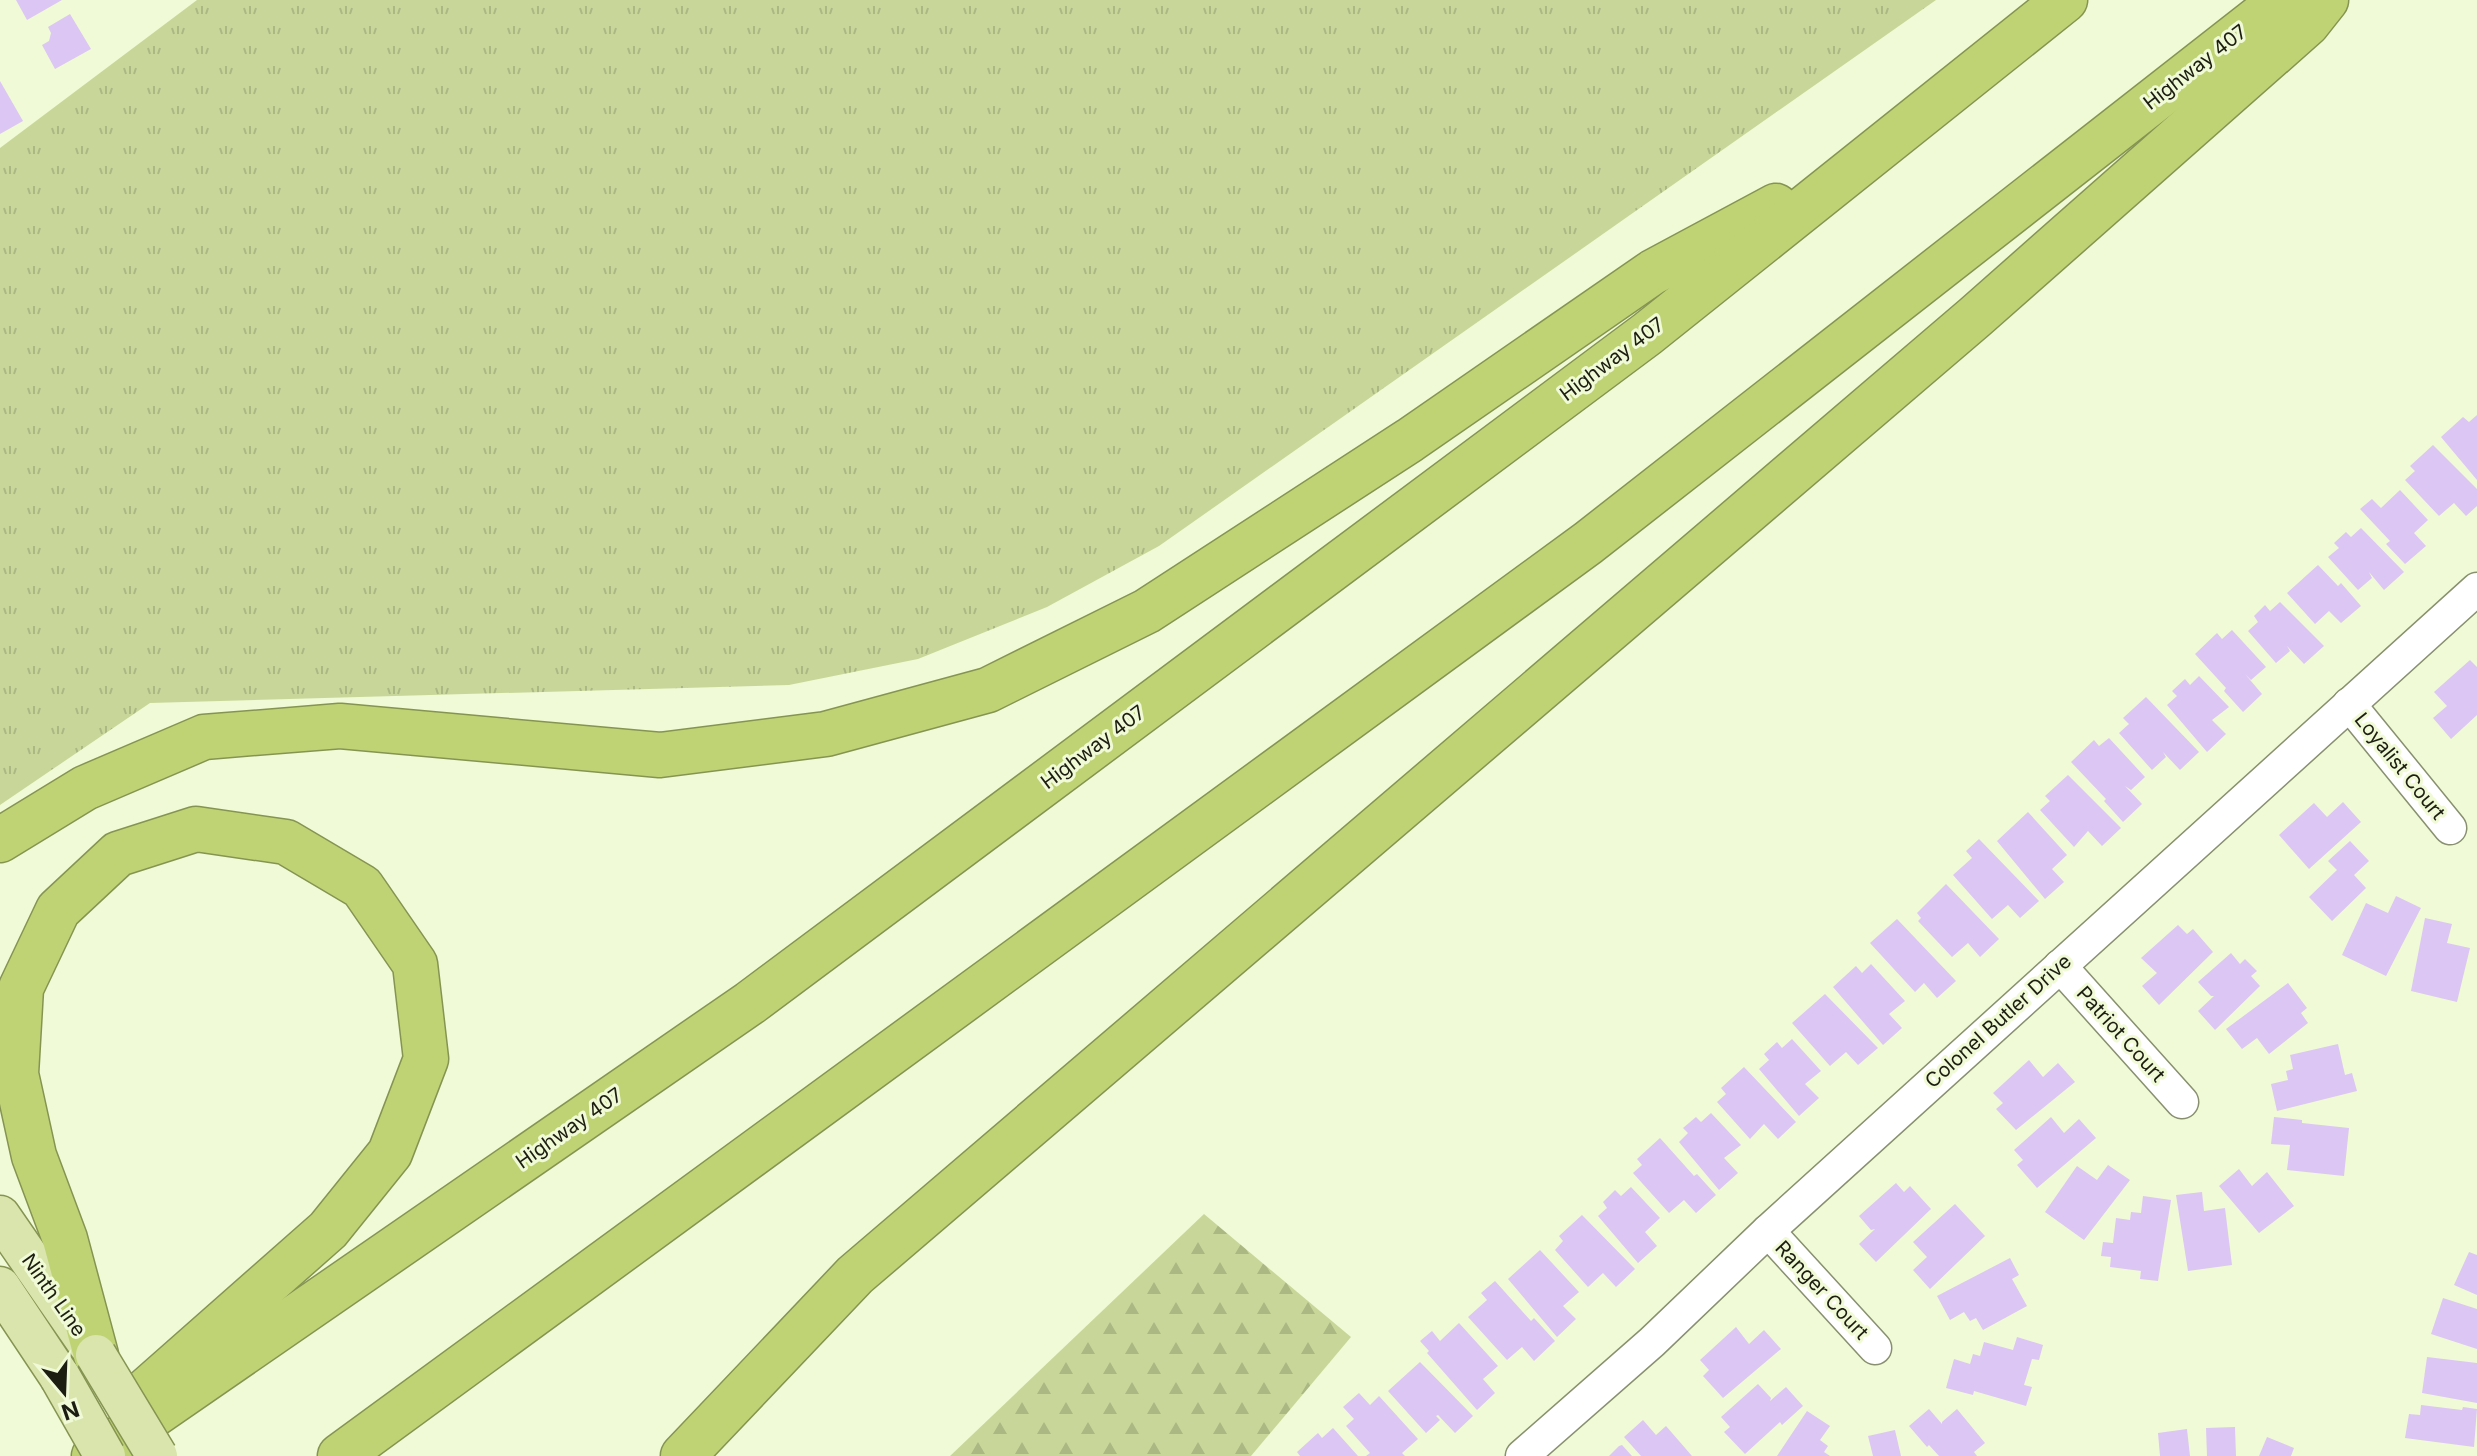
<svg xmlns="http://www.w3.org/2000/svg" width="2477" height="1456" viewBox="0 0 2477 1456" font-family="Inter,sans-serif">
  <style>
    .grass { fill: url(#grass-tufts) }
    .forest { fill: url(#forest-firs) }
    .building { fill: #dcc6f4 }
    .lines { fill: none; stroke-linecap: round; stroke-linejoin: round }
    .minor-casing { stroke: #889070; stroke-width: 35 }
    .major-casing { stroke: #869452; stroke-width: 43 }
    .highway-casing { stroke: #869452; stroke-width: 47 }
    .minor { stroke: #fff; stroke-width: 32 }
    .major { stroke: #d9e5ac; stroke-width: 40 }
    .highway { stroke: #bfd375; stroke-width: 44 }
    .major-bridge-casing { stroke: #869452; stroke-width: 43; stroke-linecap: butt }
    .major-bridge { stroke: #d9e5ac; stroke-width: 40 }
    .labels { text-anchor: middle; stroke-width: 6; stroke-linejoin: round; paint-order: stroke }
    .street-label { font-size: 20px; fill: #1b1e11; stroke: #f1fad6 }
  </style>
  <defs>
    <pattern id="grass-tufts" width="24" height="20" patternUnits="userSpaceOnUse" patternTransform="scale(2)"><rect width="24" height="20" fill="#c8d799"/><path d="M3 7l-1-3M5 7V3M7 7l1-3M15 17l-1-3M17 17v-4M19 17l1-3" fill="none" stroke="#abb883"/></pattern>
    <pattern id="forest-firs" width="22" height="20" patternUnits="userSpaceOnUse" patternTransform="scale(2)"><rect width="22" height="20" fill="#c8d799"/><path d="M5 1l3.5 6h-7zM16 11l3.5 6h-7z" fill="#abb883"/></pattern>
  </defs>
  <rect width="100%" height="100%" fill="#f1fad6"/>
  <path class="grass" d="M 197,0 L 1936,0 L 1159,546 L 1047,607 L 918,659 L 789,685 L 150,703 L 0,805 L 0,148 Z"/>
  <path class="forest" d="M 1204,1214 L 1351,1337 L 1251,1456 L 950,1456 Z"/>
  <g class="building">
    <path d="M 16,0 L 62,0 L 27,20 Z"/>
    <path d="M 70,14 L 91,49 L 55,69 L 42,45 L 49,41 L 51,33 L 48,27 Z"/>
    <path d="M 0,81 L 23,121 L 0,134 Z"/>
    <path d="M 2477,415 L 2477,480 L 2441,437 L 2463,417 L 2469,422 Z"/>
    <path d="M 2433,445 L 2477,489 L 2477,506 L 2466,516 L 2454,503 L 2439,516 L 2405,480 L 2415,471 L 2410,466 Z"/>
    <path d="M 2400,490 L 2428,520 L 2414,533 L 2426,546 L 2405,564 L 2386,544 L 2390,541 L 2360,509 L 2372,499 L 2381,508 Z"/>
    <path d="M 2361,528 L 2404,572 L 2384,590 L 2369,572 L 2372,578 L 2358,590 L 2328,557 L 2339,548 L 2334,543 L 2346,532 L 2351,537 Z"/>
    <path d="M 2318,565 L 2338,586 L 2341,583 L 2361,606 L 2341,623 L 2329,611 L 2315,624 L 2287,593 Z"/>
    <path d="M 2280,602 L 2324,646 L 2304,664 L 2287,646 L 2290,651 L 2276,663 L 2248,631 L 2258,622 L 2254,616 L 2265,605 L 2270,611 Z"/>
    <path d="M 2232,630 L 2266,667 L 2251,680 L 2245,674 L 2262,694 L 2243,712 L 2224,691 L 2226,688 L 2195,654 L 2217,633 L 2222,639 Z"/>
    <path d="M 2470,660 L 2477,667 L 2477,715 L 2451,739 L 2433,718 L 2447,706 L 2434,692 Z"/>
    <path d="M 2199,676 L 2229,707 L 2212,720 L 2226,734 L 2207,752 L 2167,705 L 2177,696 L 2172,691 L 2185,679 L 2190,685 Z"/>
    <path d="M 2146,697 L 2199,752 L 2180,770 L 2163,752 L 2166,757 L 2152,770 L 2119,733 L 2129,724 L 2123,718 Z"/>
    <path d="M 2109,738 L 2145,777 L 2131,790 L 2125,786 L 2142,804 L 2123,822 L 2104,801 L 2106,799 L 2071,762 L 2094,740 L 2099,746 Z"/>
    <path d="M 2068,775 L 2121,828 L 2102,846 L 2088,831 L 2074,847 L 2040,810 L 2050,801 L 2045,796 Z"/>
    <path d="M 2343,802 L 2361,822 L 2309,869 L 2279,835 L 2314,803 L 2327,817 Z"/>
    <path d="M 2028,812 L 2067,855 L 2052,869 L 2064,882 L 2045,899 L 1997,841 Z"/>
    <path d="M 1979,839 L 2039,901 L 2020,918 L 2008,905 L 1992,919 L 1953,875 L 1972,858 L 1966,851 Z"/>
    <path d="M 2350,841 L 2369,861 L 2354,875 L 2366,888 L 2332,921 L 2309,897 L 2337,870 L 2328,861 Z"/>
    <path d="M 1946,884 L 1999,939 L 1980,957 L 1968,943 L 1952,957 L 1918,921 L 1921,918 L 1917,913 Z"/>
    <path d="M 2396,896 L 2421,908 L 2386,976 L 2342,955 L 2366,903 L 2388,913 Z"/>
    <path d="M 2425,918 L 2452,924 L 2447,943 L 2470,948 L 2457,1002 L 2411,991 Z"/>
    <path d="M 1897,919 L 1956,981 L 1937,998 L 1924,983 L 1915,992 L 1870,943 Z"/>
    <path d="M 2178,925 L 2187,934 L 2193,929 L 2213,952 L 2159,1005 L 2142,986 L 2157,973 L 2141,958 Z"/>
    <path d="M 2231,953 L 2240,964 L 2245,959 L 2257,971 L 2251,976 L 2260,986 L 2215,1030 L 2198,1011 L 2214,996 L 2211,996 L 2198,982 Z"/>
    <path d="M 1871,964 L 1905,1001 L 1889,1014 L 1902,1028 L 1883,1045 L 1833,987 L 1856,966 L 1862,973 Z"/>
    <path d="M 2288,983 L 2307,1008 L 2301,1013 L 2308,1023 L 2269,1054 L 2257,1038 L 2242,1049 L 2226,1029 Z"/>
    <path d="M 1825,994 L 1878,1048 L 1858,1065 L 1846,1052 L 1830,1066 L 1792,1023 Z"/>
    <path d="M 1792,1039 L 1821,1071 L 1805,1084 L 1819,1098 L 1799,1116 L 1759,1069 L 1769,1060 L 1764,1054 L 1777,1042 L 1782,1048 Z"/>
    <path d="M 2338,1044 L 2345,1075 L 2352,1073 L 2357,1091 L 2277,1111 L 2271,1084 L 2288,1080 L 2286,1071 L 2293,1069 L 2290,1055 Z"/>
    <path d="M 2029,1060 L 2043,1077 L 2058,1063 L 2075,1082 L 2016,1130 L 1996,1109 L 2003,1103 L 1993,1093 Z"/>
    <path d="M 1744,1067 L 1796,1122 L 1778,1139 L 1764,1124 L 1750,1139 L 1717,1102 L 1726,1094 L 1721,1088 Z"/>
    <path d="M 1711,1113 L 1741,1145 L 1724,1158 L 1738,1173 L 1719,1190 L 1679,1142 L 1688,1133 L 1683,1128 L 1696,1117 L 1701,1122 Z"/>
    <path d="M 2051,1117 L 2064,1133 L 2079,1119 L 2096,1138 L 2037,1188 L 2017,1165 L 2023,1160 L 2014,1150 Z"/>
    <path d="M 2274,1117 L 2302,1120 L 2302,1123 L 2349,1128 L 2344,1176 L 2287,1170 L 2290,1145 L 2271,1144 Z"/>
    <path d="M 1660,1138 L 1694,1176 L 1697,1174 L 1716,1195 L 1696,1213 L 1684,1200 L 1669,1213 L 1633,1173 L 1642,1165 L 1637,1159 Z"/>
    <path d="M 2108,1165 L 2130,1180 L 2084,1240 L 2045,1212 L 2077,1166 L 2097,1180 Z"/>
    <path d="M 2239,1169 L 2252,1186 L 2267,1172 L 2294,1206 L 2259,1233 L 2219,1186 Z"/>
    <path d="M 1896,1183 L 1904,1192 L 1910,1186 L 1931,1209 L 1876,1262 L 1859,1244 L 1875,1229 L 1871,1230 L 1859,1216 Z"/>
    <path d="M 1631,1187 L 1660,1218 L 1645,1232 L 1657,1246 L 1638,1263 L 1598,1216 L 1607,1208 L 1603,1202 L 1615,1190 L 1621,1196 Z"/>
    <path d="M 2202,1192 L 2204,1211 L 2225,1208 L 2232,1265 L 2188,1271 L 2176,1195 Z"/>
    <path d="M 2143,1196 L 2171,1200 L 2158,1281 L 2140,1279 L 2141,1271 L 2110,1267 L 2111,1257 L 2101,1256 L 2103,1242 L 2113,1243 L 2116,1218 L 2130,1220 L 2131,1212 L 2141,1213 Z"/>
    <path d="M 1955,1204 L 1985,1236 L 1930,1289 L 1913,1270 L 1927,1257 L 1913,1242 Z"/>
    <path d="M 1582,1215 L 1635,1269 L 1616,1287 L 1603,1273 L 1588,1287 L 1555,1250 L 1563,1241 L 1559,1236 Z"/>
    <path d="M 1540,1250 L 1579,1292 L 1563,1306 L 1576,1319 L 1557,1337 L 1508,1279 Z"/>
    <path d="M 2469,1252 L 2477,1255 L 2477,1295 L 2454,1285 Z"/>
    <path d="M 2010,1258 L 2019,1275 L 2012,1279 L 2027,1306 L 1983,1330 L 1976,1318 L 1970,1321 L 1964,1312 L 1950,1320 L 1937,1296 Z"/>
    <path d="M 1495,1281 L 1531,1321 L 1534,1318 L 1555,1341 L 1534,1361 L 1522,1347 L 1507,1360 L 1468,1317 L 1487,1300 L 1481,1293 Z"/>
    <path d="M 2443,1298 L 2477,1309 L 2477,1349 L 2431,1334 Z"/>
    <path d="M 1459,1323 L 1498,1366 L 1483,1379 L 1495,1393 L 1477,1410 L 1427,1353 L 1429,1351 L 1420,1341 L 1432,1331 L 1440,1341 Z"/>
    <path d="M 1736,1327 L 1749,1344 L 1764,1330 L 1781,1349 L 1723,1398 L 1703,1376 L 1709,1370 L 1700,1360 Z"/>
    <path d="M 2017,1337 L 2043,1345 L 2039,1360 L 2032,1359 L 2024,1385 L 2032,1387 L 2026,1406 L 1974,1391 L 1973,1395 L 1946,1388 L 1954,1359 L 1970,1364 L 1973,1354 L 1980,1356 L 1984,1342 L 2013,1350 Z"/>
    <path d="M 2427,1357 L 2477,1363 L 2477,1403 L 2422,1393 Z"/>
    <path d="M 1420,1362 L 1473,1416 L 1455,1433 L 1438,1415 L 1436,1416 L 1440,1420 L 1426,1433 L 1388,1391 Z"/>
    <path d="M 1758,1384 L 1771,1398 L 1770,1401 L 1786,1387 L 1803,1406 L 1782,1425 L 1780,1422 L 1745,1454 L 1724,1432 L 1730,1427 L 1721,1417 Z"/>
    <path d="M 1359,1393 L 1370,1405 L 1379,1396 L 1418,1439 L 1402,1453 L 1405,1456 L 1366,1456 L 1370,1453 L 1346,1426 L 1354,1419 L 1343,1407 Z"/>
    <path d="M 2421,1405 L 2462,1410 L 2463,1407 L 2477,1409 L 2474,1447 L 2405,1438 L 2409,1414 L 2420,1415 Z"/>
    <path d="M 1929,1409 L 1942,1424 L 1942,1422 L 1957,1409 L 1985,1443 L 1974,1452 L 1977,1456 L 1939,1456 L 1929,1445 L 1927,1447 L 1909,1426 Z"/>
    <path d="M 1807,1411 L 1830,1426 L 1820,1440 L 1828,1446 L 1824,1452 L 1830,1456 L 1777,1456 Z"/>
    <path d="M 1643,1420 L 1656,1435 L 1666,1426 L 1692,1456 L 1641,1456 L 1624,1437 Z"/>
    <path d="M 2235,1427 L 2236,1456 L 2207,1456 L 2206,1428 Z"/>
    <path d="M 1333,1428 L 1358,1456 L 1300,1456 L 1297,1452 L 1318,1433 L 1322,1438 Z"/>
    <path d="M 2187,1429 L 2190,1456 L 2160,1456 L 2158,1433 Z"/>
    <path d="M 1895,1430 L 1901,1456 L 1873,1456 L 1868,1436 Z"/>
    <path d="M 2267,1437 L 2294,1448 L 2291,1456 L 2259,1456 Z"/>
    <path d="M 1622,1445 L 1632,1456 L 1609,1456 L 1619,1446 Z"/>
  </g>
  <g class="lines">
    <g class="minor-casing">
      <g id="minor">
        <path d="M 2349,704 L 2450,828"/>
        <path d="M 2060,966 L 2182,1102"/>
        <path d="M 1768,1231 L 1875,1348"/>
        <path d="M 1522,1456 L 1652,1342 L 1768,1231 L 2477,589"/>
      </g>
    </g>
    <g class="major-casing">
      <g id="major">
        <path d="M 0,1216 L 89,1345"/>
        <path d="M 0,1287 L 60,1377"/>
      </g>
    </g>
    <g class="highway-casing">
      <g id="highway">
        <path d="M 0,840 L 85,788 L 204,737 L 340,726 L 660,755 L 826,734 L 988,690 L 1147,611 L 1410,440 L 1653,272 L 1776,206"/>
        <path d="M 96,1355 L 65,1239 L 34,1156 L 16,1074 L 21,988 L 58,910 L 118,854 L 196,829 L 286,842 L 362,887 L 415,964 L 426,1059 L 390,1153 L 328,1230 L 141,1395"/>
        <path d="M 94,1456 L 750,1003 L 1647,334 L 2065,0"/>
        <path d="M 340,1456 L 1588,543 L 2282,0"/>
        <path d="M 683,1456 L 855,1275 L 1975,317 L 2307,24 L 2326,0"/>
      </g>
    </g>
    <use href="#minor" class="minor"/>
    <use href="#major" class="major"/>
    <use href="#highway" class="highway"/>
    <g class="major-bridge-casing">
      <g id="major-bridge">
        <path d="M 96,1355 L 157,1456"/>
        <path d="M 60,1377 L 105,1456"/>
      </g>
    </g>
    <use href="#major-bridge" class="major-bridge"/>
  </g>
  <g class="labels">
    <g class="street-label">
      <text transform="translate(2195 67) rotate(-38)" y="7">Highway 407</text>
      <text transform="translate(1612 359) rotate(-37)" y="7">Highway 407</text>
      <text transform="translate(1093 747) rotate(-37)" y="7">Highway 407</text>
      <text transform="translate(2400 766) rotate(51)" y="7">Loyalist Court</text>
      <text transform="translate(1998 1021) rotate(-42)" y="7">Colonel Butler Drive</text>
      <text transform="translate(2121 1034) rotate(48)" y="7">Patriot Court</text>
      <text transform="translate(569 1128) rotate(-35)" y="7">Highway 407</text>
      <text transform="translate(1822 1290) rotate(47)" y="7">Ranger Court</text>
      <text transform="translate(54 1295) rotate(55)" y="7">Ninth Line</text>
    </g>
  </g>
  <g transform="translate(64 1392) rotate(161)" stroke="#f1fad6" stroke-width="6" paint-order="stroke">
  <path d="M0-6L14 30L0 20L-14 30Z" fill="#1b1e11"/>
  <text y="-12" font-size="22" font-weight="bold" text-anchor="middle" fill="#1b1e11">N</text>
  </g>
</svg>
